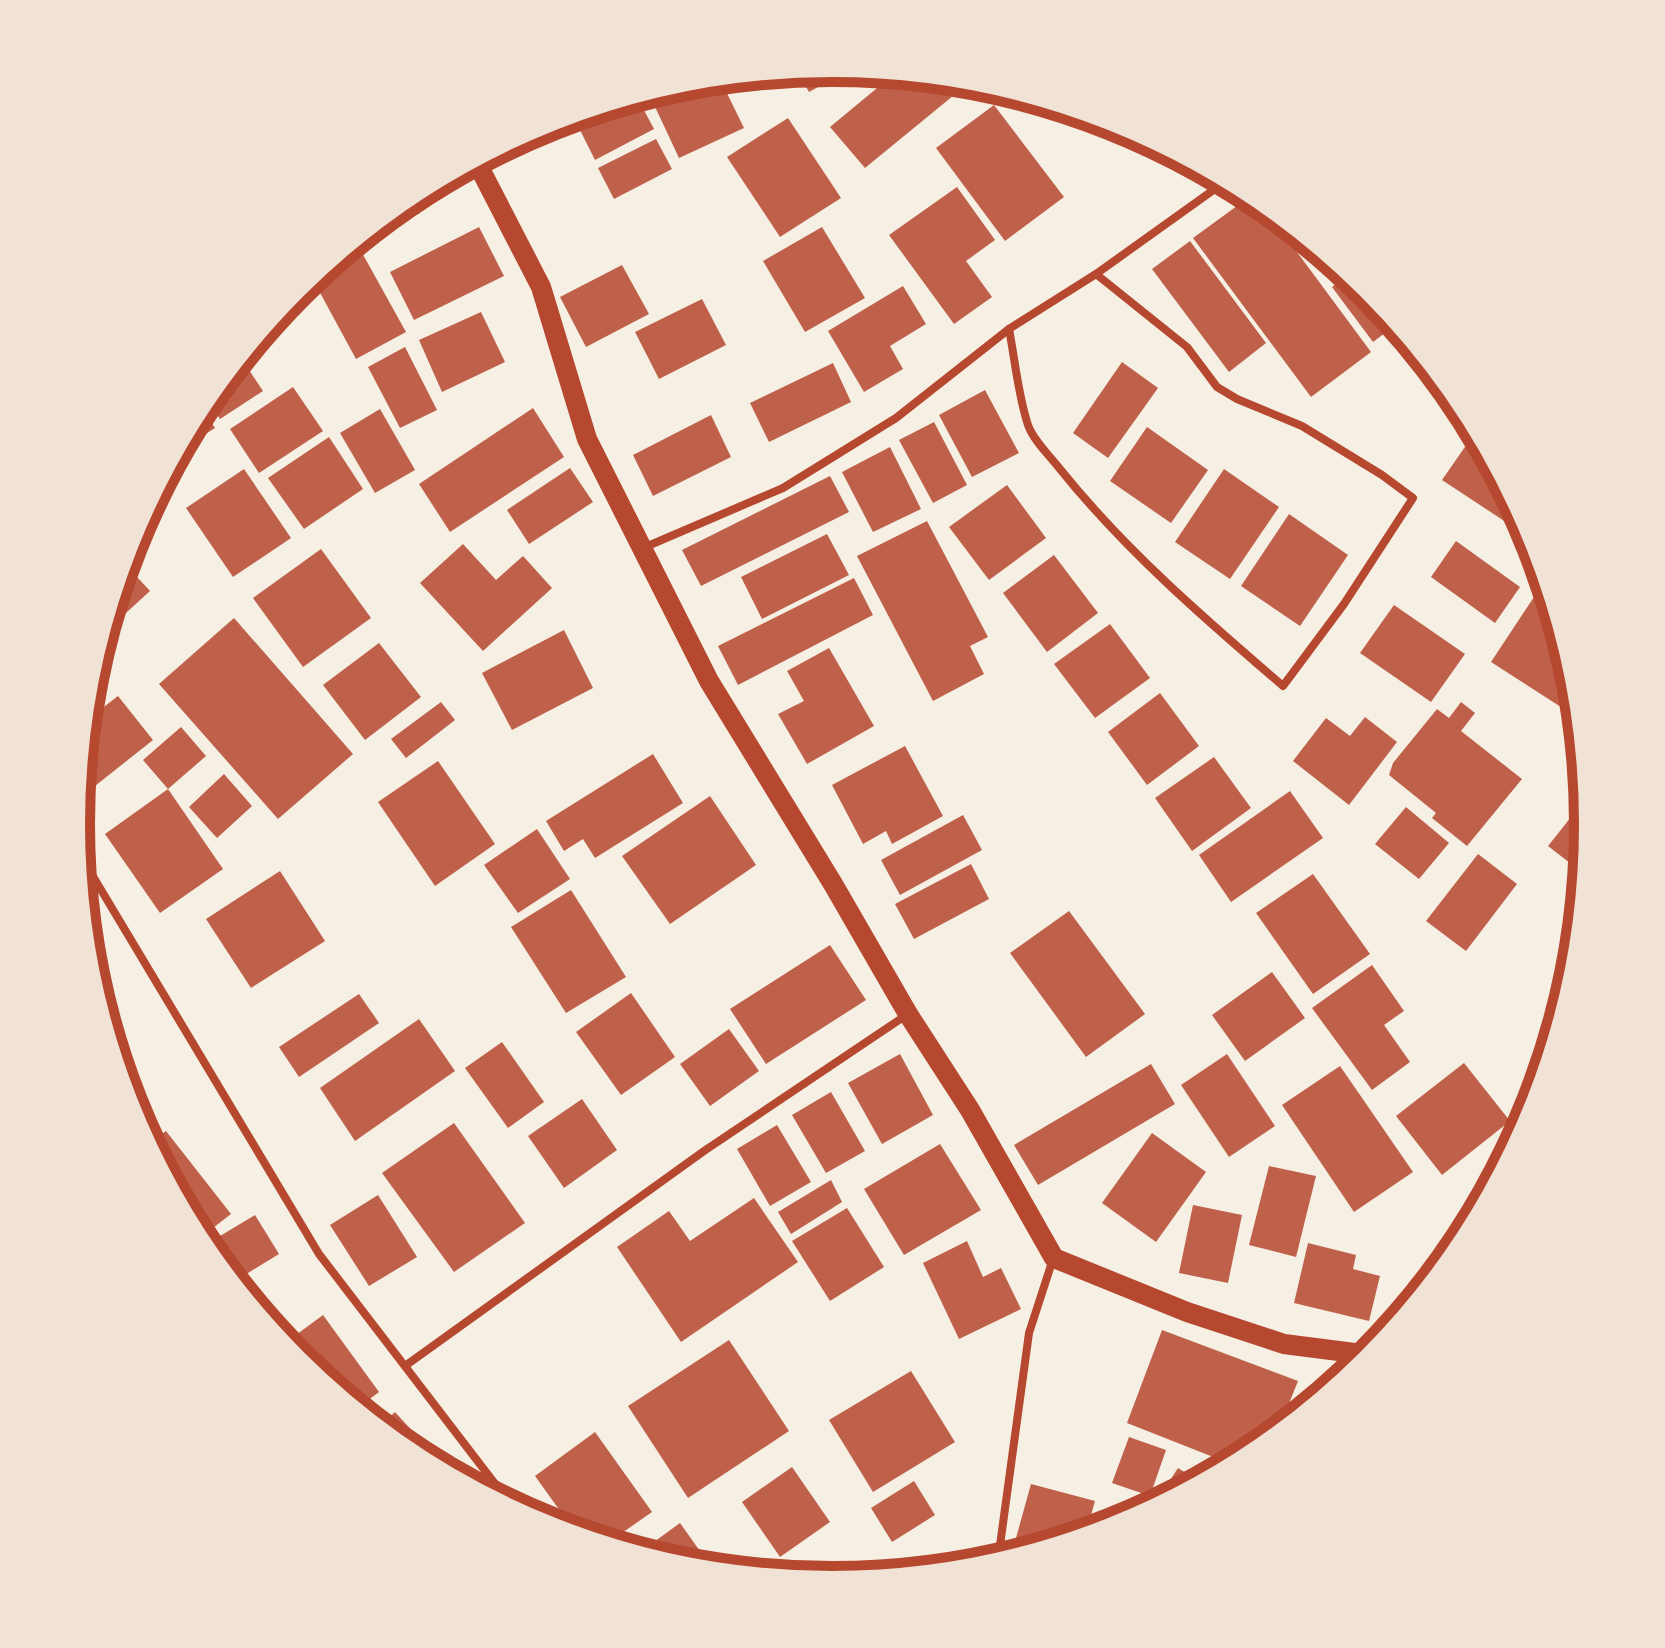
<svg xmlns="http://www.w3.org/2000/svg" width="1665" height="1648" viewBox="0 0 1665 1648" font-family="'Times New Roman',serif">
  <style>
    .building { fill: #bf614a }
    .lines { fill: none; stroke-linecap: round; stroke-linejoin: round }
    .minor { stroke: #b5482f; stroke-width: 8 }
    .primary { stroke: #b5482f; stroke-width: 20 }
    .rim { fill: none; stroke: #b5482f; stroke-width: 10 }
  </style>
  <rect width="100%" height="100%" fill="#f6efe4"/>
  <g class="building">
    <path d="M 833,68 L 849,70 L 809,92 L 797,71 Z"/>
    <path d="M 894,74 L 970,82 L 865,168 L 830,127 Z"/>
    <path d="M 720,79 L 744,128 L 679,158 L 649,94 L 685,82 Z"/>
    <path d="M 637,97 L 654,129 L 595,160 L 579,128 L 560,138 L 552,123 Z"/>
    <path d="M 994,105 L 1064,197 L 1005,241 L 936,148 Z"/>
    <path d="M 788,118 L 841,198 L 780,237 L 727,157 Z"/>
    <path d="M 656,139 L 672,169 L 614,199 L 598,168 Z"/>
    <path d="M 957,187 L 995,240 L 966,261 L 992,297 L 954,324 L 889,235 Z"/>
    <path d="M 1252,195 L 1260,202 L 1371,352 L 1311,397 L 1193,238 Z"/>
    <path d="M 411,197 L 420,213 L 367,239 L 365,235 Z"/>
    <path d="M 479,227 L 504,276 L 414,320 L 390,272 Z"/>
    <path d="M 822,227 L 865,298 L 805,332 L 763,261 Z"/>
    <path d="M 1190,241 L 1266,343 L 1229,372 L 1152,269 Z"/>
    <path d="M 356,242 L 406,332 L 356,359 L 312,278 Z"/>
    <path d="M 622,265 L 649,314 L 586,347 L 560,297 Z"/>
    <path d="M 1349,274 L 1362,285 L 1393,327 L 1373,342 L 1332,287 Z"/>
    <path d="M 903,286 L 926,324 L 890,346 L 903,369 L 864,392 L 828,331 Z"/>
    <path d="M 702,299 L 726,345 L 659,379 L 635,332 Z"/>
    <path d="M 481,312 L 505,362 L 442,392 L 419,340 Z"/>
    <path d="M 405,347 L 437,410 L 400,428 L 368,367 Z"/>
    <path d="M 241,358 L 263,391 L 220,419 L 207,400 Z"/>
    <path d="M 1122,362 L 1158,388 L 1108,458 L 1073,433 Z"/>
    <path d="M 833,363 L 851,402 L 769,442 L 750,403 Z"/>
    <path d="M 293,387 L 323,431 L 259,473 L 230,429 Z"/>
    <path d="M 985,390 L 1019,453 L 972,477 L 939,415 Z"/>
    <path d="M 202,408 L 215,428 L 179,451 L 188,433 Z"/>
    <path d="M 533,408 L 564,457 L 450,532 L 419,484 Z"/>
    <path d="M 380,409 L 415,470 L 375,493 L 340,433 Z"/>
    <path d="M 711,415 L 731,457 L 653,496 L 633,455 Z"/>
    <path d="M 934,422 L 967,485 L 933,503 L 899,440 Z"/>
    <path d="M 1147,427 L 1208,470 L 1171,523 L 1110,481 Z"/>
    <path d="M 1476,431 L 1531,535 L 1530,538 L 1442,480 Z"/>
    <path d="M 329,437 L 363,489 L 304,529 L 268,478 Z"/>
    <path d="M 890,447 L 921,509 L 873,532 L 842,472 Z"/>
    <path d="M 570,468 L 593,502 L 529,544 L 507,510 Z"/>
    <path d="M 244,469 L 291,538 L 233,577 L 186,508 Z"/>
    <path d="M 1224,469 L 1279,507 L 1230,579 L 1175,542 Z"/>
    <path d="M 830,476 L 849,512 L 701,586 L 682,550 Z"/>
    <path d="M 1007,485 L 1046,538 L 989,580 L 949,527 Z"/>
    <path d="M 1289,514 L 1348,555 L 1300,626 L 1241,586 Z"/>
    <path d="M 927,521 L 988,637 L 970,646 L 984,674 L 933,701 L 857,556 Z"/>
    <path d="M 827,534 L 849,575 L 762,619 L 741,577 Z"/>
    <path d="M 1456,541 L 1520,587 L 1495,623 L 1431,577 Z"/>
    <path d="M 463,544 L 496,580 L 523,556 L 552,588 L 483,651 L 420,583 Z"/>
    <path d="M 321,549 L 371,618 L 303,667 L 253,598 Z"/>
    <path d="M 1054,555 L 1098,613 L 1047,652 L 1003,593 Z"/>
    <path d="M 125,564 L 150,591 L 104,633 Z"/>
    <path d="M 854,578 L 873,615 L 738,685 L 718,646 Z"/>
    <path d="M 1534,597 L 1554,610 L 1574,677 L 1578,718 L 1491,662 Z"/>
    <path d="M 1394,605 L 1465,654 L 1431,702 L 1360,653 Z"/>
    <path d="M 234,618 L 353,754 L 278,819 L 159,684 Z"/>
    <path d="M 1110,624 L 1150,678 L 1095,718 L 1054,664 Z"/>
    <path d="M 564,630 L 593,688 L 512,730 L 482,673 Z"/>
    <path d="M 379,643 L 421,697 L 365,740 L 323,685 Z"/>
    <path d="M 829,648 L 874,726 L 807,764 L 778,714 L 804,701 L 787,671 Z"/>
    <path d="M 1160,693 L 1199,746 L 1147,785 L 1108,732 Z"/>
    <path d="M 118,696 L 153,740 L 95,786 L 82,770 L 87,720 Z"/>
    <path d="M 441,702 L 455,720 L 406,758 L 391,739 Z"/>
    <path d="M 1461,702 L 1475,713 L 1461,731 L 1522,779 L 1467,846 L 1432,818 L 1436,813 L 1389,775 L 1393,763 L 1437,709 L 1449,718 Z"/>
    <path d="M 1365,717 L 1397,742 L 1349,805 L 1293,761 L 1326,718 L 1350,736 Z"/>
    <path d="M 181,727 L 206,756 L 168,789 L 143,760 Z"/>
    <path d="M 905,746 L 943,816 L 892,844 L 886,831 L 863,844 L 832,785 Z"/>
    <path d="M 653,754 L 683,803 L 595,858 L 583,839 L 564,851 L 546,821 Z"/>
    <path d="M 1214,757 L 1251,808 L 1192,851 L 1155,798 Z"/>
    <path d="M 438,761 L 495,844 L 435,886 L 378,802 Z"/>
    <path d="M 224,774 L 252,806 L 217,838 L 189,807 Z"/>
    <path d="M 168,789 L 223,869 L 160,913 L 105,834 Z"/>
    <path d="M 1290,791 L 1323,838 L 1231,902 L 1199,855 Z"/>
    <path d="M 710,796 L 756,865 L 670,924 L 622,856 Z"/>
    <path d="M 1406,807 L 1449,843 L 1419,879 L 1375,844 Z"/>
    <path d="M 1579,807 L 1587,813 L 1588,824 L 1584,874 L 1548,846 Z"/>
    <path d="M 963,815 L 982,850 L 900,895 L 881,860 Z"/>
    <path d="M 537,829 L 570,879 L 518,913 L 484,865 Z"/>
    <path d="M 1478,854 L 1517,884 L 1466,951 L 1426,921 Z"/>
    <path d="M 971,864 L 989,899 L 914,939 L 895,904 Z"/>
    <path d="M 280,871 L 325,941 L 251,988 L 206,919 Z"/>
    <path d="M 1313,874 L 1370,954 L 1313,994 L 1256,913 Z"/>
    <path d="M 571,890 L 626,977 L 566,1013 L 511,927 Z"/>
    <path d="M 1069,911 L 1145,1014 L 1086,1057 L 1010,953 Z"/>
    <path d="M 830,945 L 866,1000 L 766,1064 L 730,1009 Z"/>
    <path d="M 1372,965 L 1404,1011 L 1384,1025 L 1410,1062 L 1372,1090 L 1312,1008 Z"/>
    <path d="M 1272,972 L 1305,1018 L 1245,1061 L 1212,1015 Z"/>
    <path d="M 631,993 L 675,1057 L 621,1095 L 576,1032 Z"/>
    <path d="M 359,994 L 379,1023 L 299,1077 L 279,1047 Z"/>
    <path d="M 419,1019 L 455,1071 L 355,1141 L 320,1088 Z"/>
    <path d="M 729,1029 L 759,1071 L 710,1106 L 680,1064 Z"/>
    <path d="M 502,1042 L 544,1102 L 508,1128 L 465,1068 Z"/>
    <path d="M 900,1054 L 933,1115 L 882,1144 L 848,1083 Z"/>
    <path d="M 1227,1054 L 1275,1126 L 1229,1157 L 1181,1085 Z"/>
    <path d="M 1464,1063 L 1510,1121 L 1442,1175 L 1396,1116 Z"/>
    <path d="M 1151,1064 L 1175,1104 L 1038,1185 L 1014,1145 Z"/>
    <path d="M 1340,1066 L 1413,1172 L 1354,1212 L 1282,1105 Z"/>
    <path d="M 831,1092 L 865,1151 L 826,1173 L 792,1115 Z"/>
    <path d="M 129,1096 L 151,1125 L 144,1131 L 134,1113 Z"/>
    <path d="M 582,1099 L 617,1150 L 564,1188 L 528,1136 Z"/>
    <path d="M 454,1123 L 525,1223 L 454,1272 L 382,1173 Z"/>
    <path d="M 777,1125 L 811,1182 L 770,1206 L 737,1149 Z"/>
    <path d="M 166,1131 L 231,1214 L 200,1238 L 150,1143 Z"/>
    <path d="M 1152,1133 L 1206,1172 L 1156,1242 L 1102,1203 Z"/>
    <path d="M 940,1144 L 981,1210 L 904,1255 L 864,1189 Z"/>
    <path d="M 1269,1166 L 1316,1176 L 1296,1257 L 1249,1245 Z"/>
    <path d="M 831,1180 L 842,1202 L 791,1234 L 778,1212 Z"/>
    <path d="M 378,1195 L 417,1257 L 369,1286 L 330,1225 Z"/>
    <path d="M 754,1198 L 798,1262 L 681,1342 L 617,1247 L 669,1211 L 690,1241 Z"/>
    <path d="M 1193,1205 L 1242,1215 L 1228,1283 L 1179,1273 Z"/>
    <path d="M 847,1208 L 884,1267 L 830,1301 L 792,1241 Z"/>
    <path d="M 255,1215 L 279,1254 L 235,1281 L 210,1242 Z"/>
    <path d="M 967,1241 L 983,1277 L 1001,1268 L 1021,1309 L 959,1339 L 923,1263 Z"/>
    <path d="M 1308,1243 L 1356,1255 L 1353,1269 L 1380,1276 L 1369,1321 L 1294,1303 Z"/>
    <path d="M 323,1315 L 379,1392 L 358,1408 L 298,1358 L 285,1343 Z"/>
    <path d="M 1162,1330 L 1298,1381 L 1278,1431 L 1252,1453 L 1231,1464 L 1127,1423 Z"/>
    <path d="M 729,1340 L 789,1431 L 688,1498 L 628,1406 Z"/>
    <path d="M 911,1371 L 955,1442 L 873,1492 L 829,1420 Z"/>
    <path d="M 395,1412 L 428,1448 L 419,1456 L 380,1426 Z"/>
    <path d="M 595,1432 L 652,1512 L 609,1542 L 576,1533 L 535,1476 Z"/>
    <path d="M 1129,1437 L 1166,1450 L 1150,1496 L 1112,1483 Z"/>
    <path d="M 792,1467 L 830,1522 L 780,1557 L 742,1502 Z"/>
    <path d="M 1178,1468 L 1199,1481 L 1154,1505 Z"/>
    <path d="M 914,1481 L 935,1515 L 892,1542 L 871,1508 Z"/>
    <path d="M 1031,1484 L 1095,1501 L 1086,1533 L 1011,1556 Z"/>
    <path d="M 680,1523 L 712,1568 L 685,1565 L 640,1552 Z"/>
  </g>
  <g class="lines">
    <g class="minor">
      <path d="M 1009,329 C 1015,360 1018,395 1028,425 C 1033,440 1050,456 1060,469 C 1125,550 1205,619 1283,686 L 1344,604 L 1413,498 L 1382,475 L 1302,426 L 1237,399 L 1217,387 L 1187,347 L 1096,274"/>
      <path d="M 643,548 L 783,488 L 896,418 L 1009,329 L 1096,274 L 1226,181"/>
      <path d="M 79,853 L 319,1254 L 512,1506"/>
      <path d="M 1419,1295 L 1449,1239 L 1496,1178"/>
      <path d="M 405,1366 L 704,1151 L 908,1014"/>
      <path d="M 998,1560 L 1029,1333 L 1053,1259"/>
    </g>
    <path class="primary" d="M 476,161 L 541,287 L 587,439 L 709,681 L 833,884 L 908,1014 L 970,1110 L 1054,1258 L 1187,1312 L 1284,1344 L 1370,1355"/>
  </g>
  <path d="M0 0H1665V1648H0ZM90 824a742 742 0 1 1 1484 0a742 742 0 1 1-1484 0Z" fill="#f1e2d6" fill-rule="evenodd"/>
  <path class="rim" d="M90 824a742 742 0 1 1 1484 0a742 742 0 1 1-1484 0Z"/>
</svg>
